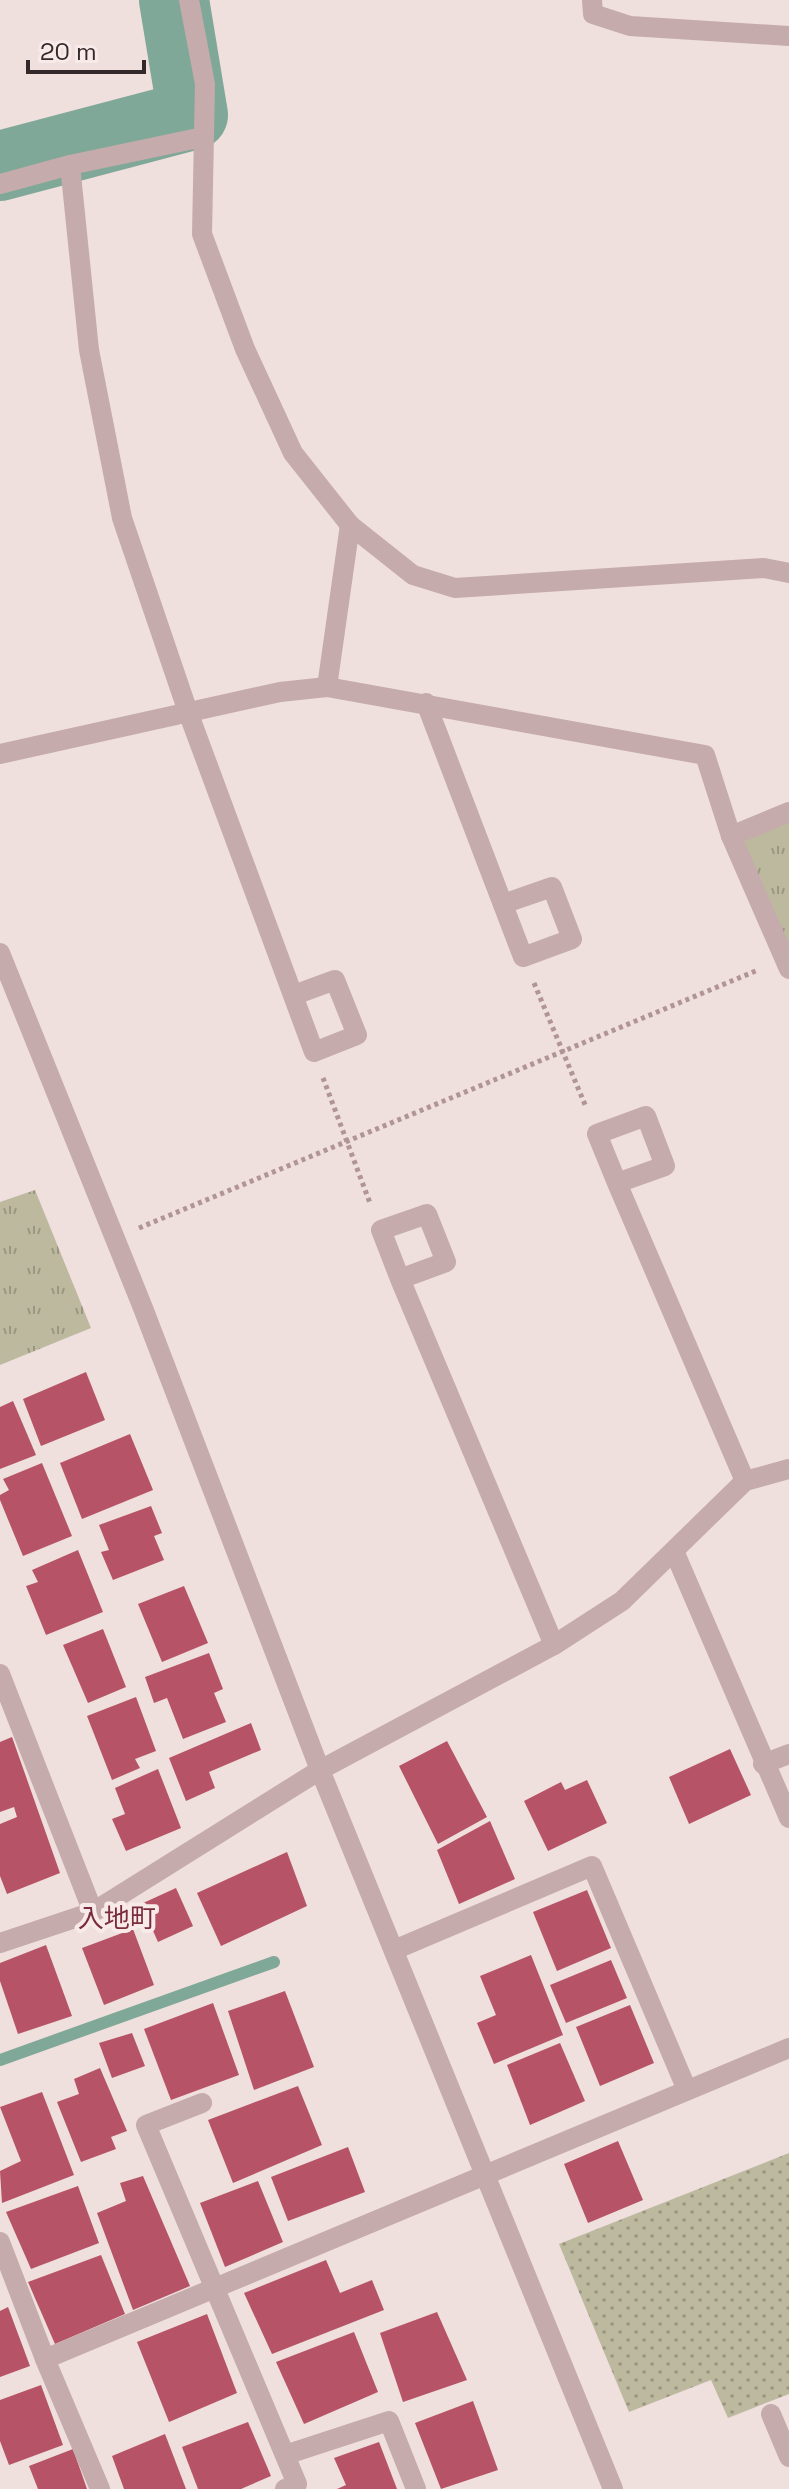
<svg xmlns="http://www.w3.org/2000/svg" width="789" height="2489" viewBox="0 0 789 2489" font-family="'Space Grotesk','Noto Sans JP',sans-serif">
  <style>
    .grass { fill: url(#grass-dots) }
    .park { fill: url(#park-tufts) }
    .lines { fill: none; stroke-linecap: round; stroke-linejoin: round }
    .stream { stroke: #80a898; stroke-width: 12 }
    .river { stroke: #80a898; stroke-width: 70 }
    .building { fill: #b65366 }
    .path { stroke: #b19595; stroke-width: 5; stroke-dasharray: 4 4; stroke-linecap: butt }
    .minor { stroke: #c5abab; stroke-width: 20 }
    .tertiary { stroke: #c5abab; stroke-width: 20 }
    .labels { text-anchor: middle; stroke-width: 8; stroke-linejoin: round; paint-order: stroke }
    .quarter-label { font-size: 26px; fill: #792c3b; stroke: #f7eae9 }
  </style>
  <defs>
    <pattern id="grass-dots" width="8" height="8" patternUnits="userSpaceOnUse" patternTransform="scale(2)"><rect width="8" height="8" fill="#bcb99f"/><path d="M2 2h.1M6 6h.1" fill="none" stroke="#9a9682" stroke-width="1.8" stroke-linecap="round"/></pattern>
    <pattern id="park-tufts" width="24" height="20" patternUnits="userSpaceOnUse" patternTransform="scale(2)"><rect width="24" height="20" fill="#bcb99f"/><path d="M3 7l-1-3M5 7V3M7 7l1-3M15 17l-1-3M17 17v-4M19 17l1-3" fill="none" stroke="#9a9682"/></pattern>
  </defs>
  <rect width="100%" height="100%" fill="#efdfdd"/>
  <path class="grass" d="M 789,2153 L 789,2394 L 728,2418 L 711,2380 L 629,2412 L 559,2244 Z"/>
  <g class="park">
    <path d="M 789,812 L 789,970 L 731,836 Z"/>
    <path d="M 35,1190 L 91,1328 L 0,1365 L 0,1202 Z"/>
  </g>
  <g class="lines">
    <path class="stream" d="M 0,2060 L 274,1962"/>
    <path class="river" d="M 0,166 L 193,115 L 174,0"/>
  </g>
  <g class="building">
    <path d="M 86,1372 L 105,1420 L 41,1446 L 23,1399 Z"/>
    <path d="M 13,1401 L 36,1455 L 0,1469 L 0,1407 Z"/>
    <path d="M 130,1434 L 153,1490 L 82,1519 L 60,1463 Z"/>
    <path d="M 42,1463 L 72,1536 L 23,1556 L 0,1500 L 0,1495 L 9,1490 L 3,1479 Z"/>
    <path d="M 151,1506 L 162,1533 L 154,1536 L 164,1560 L 113,1580 L 101,1552 L 109,1550 L 99,1525 Z"/>
    <path d="M 78,1550 L 103,1612 L 46,1635 L 26,1586 L 38,1582 L 32,1570 Z"/>
    <path d="M 184,1586 L 208,1643 L 162,1662 L 138,1604 Z"/>
    <path d="M 103,1629 L 126,1687 L 88,1703 L 63,1645 Z"/>
    <path d="M 209,1653 L 223,1689 L 214,1693 L 226,1722 L 183,1739 L 167,1698 L 154,1703 L 145,1677 Z"/>
    <path d="M 136,1697 L 156,1751 L 135,1759 L 140,1768 L 112,1780 L 87,1716 Z"/>
    <path d="M 251,1723 L 261,1750 L 209,1772 L 215,1788 L 186,1801 L 169,1758 Z"/>
    <path d="M 12,1737 L 60,1873 L 7,1894 L 0,1876 L 0,1824 L 17,1817 L 14,1807 L 0,1812 L 0,1742 Z"/>
    <path d="M 447,1741 L 487,1817 L 438,1844 L 399,1766 Z"/>
    <path d="M 730,1749 L 751,1795 L 689,1824 L 669,1777 Z"/>
    <path d="M 158,1769 L 181,1828 L 126,1851 L 112,1819 L 125,1814 L 115,1788 Z"/>
    <path d="M 587,1780 L 607,1823 L 548,1851 L 524,1801 L 561,1782 L 565,1790 Z"/>
    <path d="M 490,1821 L 515,1879 L 459,1904 L 437,1850 Z"/>
    <path d="M 287,1852 L 307,1906 L 221,1946 L 197,1893 Z"/>
    <path d="M 176,1888 L 193,1926 L 158,1942 L 141,1904 Z"/>
    <path d="M 587,1890 L 611,1948 L 557,1971 L 533,1912 Z"/>
    <path d="M 133,1929 L 154,1985 L 104,2005 L 82,1948 Z"/>
    <path d="M 46,1945 L 72,2016 L 18,2034 L 0,1981 L 0,1963 Z"/>
    <path d="M 531,1955 L 563,2035 L 494,2064 L 477,2023 L 496,2015 L 480,1976 Z"/>
    <path d="M 611,1960 L 627,1998 L 566,2023 L 550,1985 Z"/>
    <path d="M 285,1991 L 314,2067 L 254,2090 L 228,2011 Z"/>
    <path d="M 213,2003 L 239,2075 L 171,2100 L 144,2029 Z"/>
    <path d="M 630,2005 L 654,2063 L 600,2086 L 576,2027 Z"/>
    <path d="M 132,2033 L 145,2066 L 112,2078 L 99,2043 Z"/>
    <path d="M 560,2043 L 585,2101 L 530,2125 L 507,2065 Z"/>
    <path d="M 100,2068 L 127,2131 L 111,2137 L 116,2149 L 81,2162 L 57,2102 L 79,2094 L 74,2079 Z"/>
    <path d="M 298,2086 L 322,2145 L 233,2183 L 208,2120 Z"/>
    <path d="M 42,2092 L 74,2175 L 2,2203 L 0,2171 L 21,2161 L 0,2107 Z"/>
    <path d="M 618,2141 L 643,2200 L 588,2223 L 564,2164 Z"/>
    <path d="M 348,2147 L 365,2192 L 288,2221 L 271,2177 Z"/>
    <path d="M 143,2176 L 190,2286 L 133,2310 L 97,2213 L 126,2201 L 120,2183 Z"/>
    <path d="M 258,2181 L 283,2242 L 225,2267 L 200,2203 Z"/>
    <path d="M 78,2186 L 99,2243 L 31,2269 L 6,2212 Z"/>
    <path d="M 101,2255 L 125,2314 L 55,2344 L 28,2282 Z"/>
    <path d="M 326,2260 L 340,2293 L 372,2280 L 384,2310 L 272,2354 L 244,2293 Z"/>
    <path d="M 8,2307 L 30,2366 L 0,2377 L 0,2311 Z"/>
    <path d="M 437,2312 L 467,2380 L 403,2402 L 380,2333 Z"/>
    <path d="M 207,2314 L 237,2393 L 169,2422 L 137,2342 Z"/>
    <path d="M 354,2332 L 378,2392 L 304,2424 L 276,2362 Z"/>
    <path d="M 41,2385 L 63,2445 L 9,2465 L 0,2441 L 0,2400 Z"/>
    <path d="M 473,2401 L 498,2470 L 441,2489 L 415,2423 Z"/>
    <path d="M 248,2422 L 271,2476 L 241,2489 L 198,2489 L 182,2447 Z"/>
    <path d="M 165,2434 L 186,2489 L 124,2489 L 112,2456 Z"/>
    <path d="M 379,2442 L 397,2489 L 337,2489 L 346,2485 L 334,2458 Z"/>
    <path d="M 73,2449 L 87,2489 L 38,2489 L 29,2466 Z"/>
  </g>
  <g class="lines">
    <g class="path">
      <path d="M 534,983 L 586,1107"/>
      <path d="M 323,1078 L 370,1203"/>
      <path d="M 139,1228 L 758,970"/>
    </g>
    <g class="minor">
      <path d="M 189,0 L 205,84 L 202,234 L 245,349 L 293,453 L 350,525 L 413,575 L 455,588 L 764,568 L 789,573"/>
      <path d="M 592,0 L 593,14 L 630,26 L 789,36"/>
      <path d="M 70,165 L 89,350 L 122,518 L 188,712 L 314,1052 L 357,1035 L 335,980 L 294,995"/>
      <path d="M 0,184 L 70,165 L 203,137"/>
      <path d="M 327,687 L 350,525"/>
      <path d="M 426,703 L 523,957 L 572,939 L 552,887 L 503,904"/>
      <path d="M 0,754 L 280,692 L 327,687 L 705,755 L 731,836 L 789,969"/>
      <path d="M 731,836 L 789,812"/>
      <path d="M 617,1183 L 665,1166 L 646,1116 L 597,1134 L 617,1183 L 745,1481"/>
      <path d="M 400,1279 L 446,1262 L 427,1214 L 381,1230 L 400,1279 L 554,1645"/>
      <path d="M 674,1551 L 789,1818"/>
      <path d="M 0,1674 L 93,1912"/>
      <path d="M 763,1764 L 789,1754"/>
      <path d="M 0,1943 L 93,1912 L 320,1770 L 554,1645 L 622,1601 L 745,1481 L 789,1469"/>
      <path d="M 394,1950 L 592,1866 L 687,2090"/>
      <path d="M 202,2103 L 146,2125 L 297,2484 L 285,2489"/>
      <path d="M 0,2242 L 45,2359"/>
      <path d="M 771,2414 L 789,2457"/>
      <path d="M 285,2455 L 389,2421 L 416,2489"/>
      <path d="M 100,2489 L 45,2359 L 789,2048"/>
    </g>
    <path class="tertiary" d="M 0,953 L 143,1308 L 320,1770 L 613,2489"/>
  </g>
  <g class="labels">
    <g class="quarter-label">
      <text x="117" y="1927">入地町</text>
    </g>
  </g>
  <path d="M28 60v12h116v-12" fill="none" stroke="#34292a" stroke-width="4"/>
  <text x="40" y="60" font-size="24" fill="#34292a" stroke="#f7eae9" stroke-width="6" paint-order="stroke">20 m</text>
</svg>
